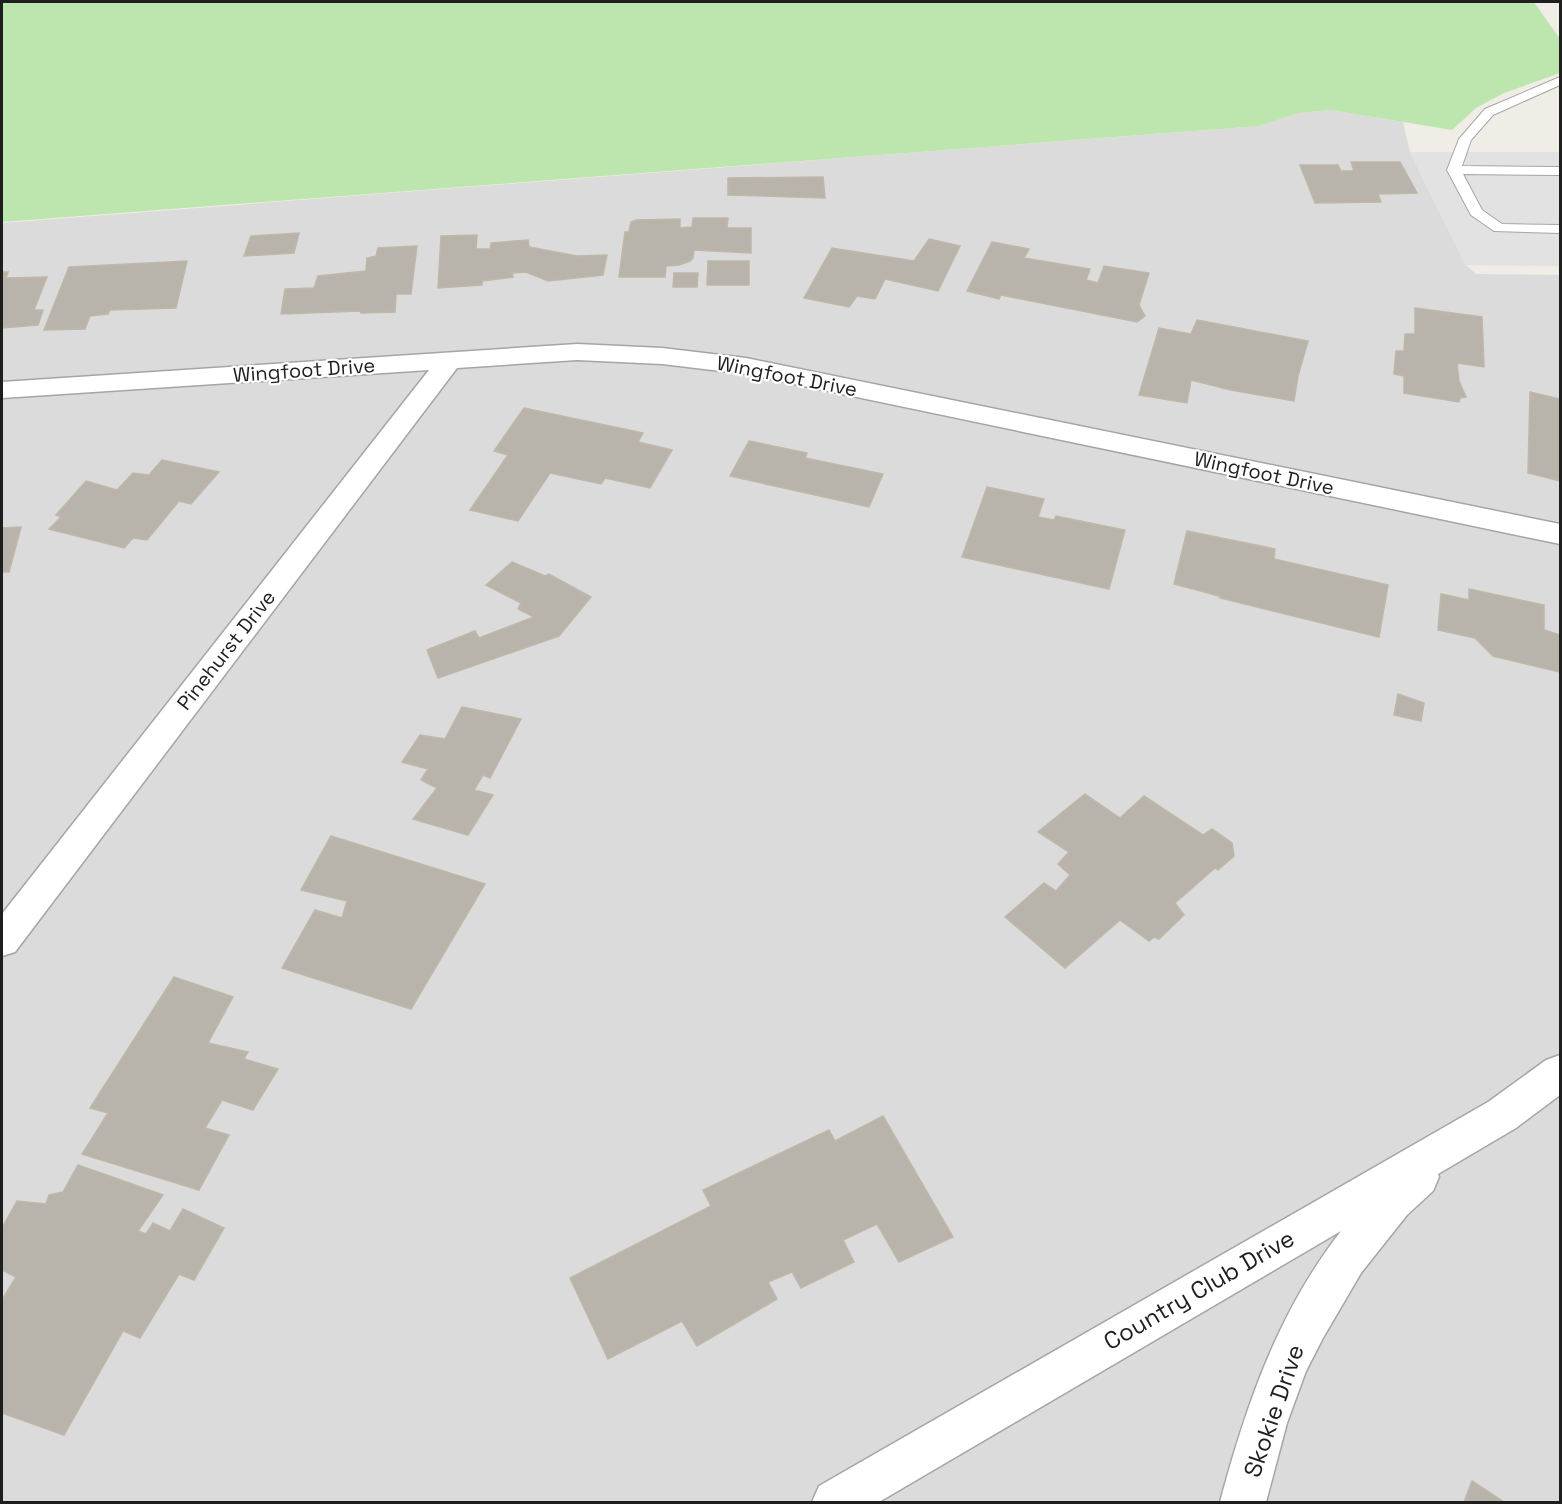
<svg xmlns="http://www.w3.org/2000/svg" width="1562" height="1504" viewBox="0 0 1562 1504" font-family="'Space Grotesk',sans-serif">
  <style>
    .residential { fill: #dcdbdb }
    .grass { fill: #bde6ae }
    .parking { fill: #e2e2e2 }
    .building { fill: #b8b4ab; stroke: #bfb7a8; stroke-width: 1.5 }
    .lines { fill: none; stroke-linecap: round; stroke-linejoin: round }
    .lane-casing { stroke: #a5a5a5; stroke-width: 2 }
    .street-casing { stroke: #a5a5a5; stroke-width: 3 }
    .lane { fill: #fff; fill-rule: evenodd }
    .street { fill: #fff; fill-rule: evenodd }
    .labels { text-anchor: middle; stroke-width: 4.5; stroke-linejoin: round; paint-order: stroke }
    .street-label { font-size: 20px; fill: #1e1e1e; stroke: #fff }
    .near-street-label { font-size: 24px; fill: #1e1e1e; stroke: #fff }
  </style>
  <rect width="100%" height="100%" fill="#efede5"/>
  <path class="residential" d="M 1331,110 L 1403,122 L 1410,152 L 1465,264 L 1476,274 L 1560,275 L 1560,1502 L 2,1502 L 2,223 L 1259,126 L 1299,113 Z"/>
  <path class="grass" d="M 2,2 L 1534,2 L 1560,39 L 1560,73 L 1504,93 L 1476,108 L 1452,130 L 1331,110 L 1299,113 L 1259,126 L 2,222 Z"/>
  <path class="parking" d="M 1410,152 L 1560,152 L 1560,266 L 1465,265 Z"/>
  <g class="building">
    <path d="M 1351,162 L 1400,162 L 1417,193 L 1378,194 L 1381,202 L 1315,203 L 1300,165 L 1338,165 L 1341,171 L 1354,171 Z"/>
    <path d="M 823,177 L 825,198 L 728,195 L 728,178 Z"/>
    <path d="M 693,218 L 728,218 L 727,228 L 751,228 L 751,253 L 694,250 L 693,258 L 690,261 L 679,265 L 666,266 L 665,277 L 619,277 L 625,232 L 629,232 L 631,222 L 636,220 L 680,219 L 680,228 L 692,227 Z"/>
    <path d="M 299,233 L 294,253 L 244,256 L 251,236 Z"/>
    <path d="M 477,235 L 476,249 L 490,249 L 491,243 L 528,240 L 529,247 L 577,256 L 607,255 L 603,275 L 548,281 L 526,272 L 512,273 L 513,277 L 482,281 L 482,285 L 438,288 L 441,236 Z"/>
    <path d="M 929,239 L 960,246 L 938,291 L 885,279 L 875,299 L 857,296 L 849,307 L 804,298 L 832,248 L 914,261 Z"/>
    <path d="M 992,242 L 1029,249 L 1024,258 L 1090,269 L 1086,280 L 1098,283 L 1104,266 L 1149,273 L 1139,305 L 1145,316 L 1137,322 L 1001,295 L 999,299 L 967,291 Z"/>
    <path d="M 417,246 L 411,294 L 396,294 L 395,312 L 361,313 L 361,311 L 281,314 L 285,289 L 314,288 L 318,276 L 366,271 L 367,258 L 376,256 L 378,248 Z"/>
    <path d="M 187,261 L 176,308 L 110,310 L 108,314 L 90,316 L 85,329 L 44,330 L 69,267 Z"/>
    <path d="M 708,261 L 749,261 L 749,285 L 707,285 Z"/>
    <path d="M 2,272 L 8,272 L 6,278 L 47,277 L 34,310 L 43,310 L 38,325 L 2,328 Z"/>
    <path d="M 674,273 L 698,273 L 697,287 L 673,287 Z"/>
    <path d="M 1415,308 L 1482,317 L 1484,367 L 1457,363 L 1459,381 L 1466,397 L 1460,398 L 1459,402 L 1404,393 L 1404,376 L 1394,374 L 1396,351 L 1404,351 L 1405,334 L 1415,334 Z"/>
    <path d="M 1197,320 L 1308,341 L 1298,376 L 1294,401 L 1231,390 L 1191,380 L 1187,403 L 1139,395 L 1159,328 L 1191,334 Z"/>
    <path d="M 1530,392 L 1560,399 L 1560,481 L 1528,473 Z"/>
    <path d="M 524,408 L 643,433 L 638,442 L 672,450 L 650,488 L 605,478 L 601,484 L 550,473 L 518,521 L 470,510 L 508,455 L 494,451 Z"/>
    <path d="M 749,441 L 807,453 L 805,458 L 883,474 L 869,507 L 730,476 Z"/>
    <path d="M 162,460 L 219,472 L 191,504 L 179,501 L 147,540 L 133,538 L 124,548 L 49,529 L 61,517 L 56,515 L 86,481 L 117,490 L 133,473 L 149,475 Z"/>
    <path d="M 987,487 L 1044,499 L 1038,517 L 1054,520 L 1056,516 L 1125,530 L 1109,589 L 962,557 Z"/>
    <path d="M 21,527 L 9,572 L 2,572 L 2,528 Z"/>
    <path d="M 1187,531 L 1275,549 L 1274,559 L 1388,585 L 1379,637 L 1220,598 L 1223,597 L 1174,584 Z"/>
    <path d="M 512,562 L 545,576 L 549,574 L 591,597 L 559,636 L 438,678 L 427,650 L 475,631 L 479,638 L 534,617 L 518,609 L 521,603 L 486,585 Z"/>
    <path d="M 1469,589 L 1544,605 L 1544,630 L 1560,635 L 1560,672 L 1493,656 L 1475,638 L 1438,630 L 1441,594 L 1469,600 Z"/>
    <path d="M 1398,694 L 1424,703 L 1421,721 L 1394,715 Z"/>
    <path d="M 462,707 L 521,719 L 490,778 L 483,775 L 474,790 L 493,795 L 468,835 L 413,819 L 437,788 L 421,780 L 428,769 L 402,762 L 420,735 L 445,739 Z"/>
    <path d="M 1085,794 L 1120,818 L 1144,796 L 1203,835 L 1212,829 L 1232,843 L 1234,856 L 1218,870 L 1215,868 L 1175,903 L 1184,915 L 1159,939 L 1154,937 L 1149,941 L 1120,920 L 1065,968 L 1005,917 L 1044,883 L 1056,891 L 1070,875 L 1058,864 L 1069,852 L 1038,832 Z"/>
    <path d="M 331,836 L 485,884 L 411,1009 L 282,968 L 315,910 L 342,918 L 347,901 L 301,890 Z"/>
    <path d="M 174,977 L 233,997 L 208,1043 L 248,1052 L 244,1059 L 278,1069 L 253,1110 L 222,1100 L 205,1128 L 229,1135 L 199,1190 L 82,1154 L 108,1113 L 90,1108 Z"/>
    <path d="M 883,1116 L 953,1237 L 899,1262 L 877,1224 L 843,1240 L 854,1262 L 801,1288 L 792,1272 L 768,1282 L 777,1299 L 697,1346 L 682,1321 L 608,1359 L 570,1278 L 711,1206 L 703,1190 L 829,1130 L 835,1141 Z"/>
    <path d="M 78,1165 L 163,1195 L 138,1231 L 146,1234 L 153,1223 L 170,1231 L 183,1209 L 224,1228 L 194,1280 L 179,1274 L 140,1338 L 123,1331 L 64,1435 L 2,1413 L 2,1300 L 16,1277 L 2,1270 L 2,1228 L 17,1201 L 46,1204 L 49,1195 L 63,1192 Z"/>
    <path d="M 1472,1481 L 1504,1502 L 1464,1502 Z"/>
  </g>
  <g class="lines">
    <g class="lane-casing">
      <path id="lane" d="M 1560,77 L 1560,85 L 1493,115 L 1471,140 L 1462,166 L 1560,167 L 1560,175 L 1463,174 L 1482,210 L 1502,224 L 1560,225 L 1560,233 L 1494,231 L 1471,215 L 1447,170 L 1459,139 L 1485,109 Z"/>
    </g>
    <g class="street-casing">
      <g id="street">
        <path d="M 577,344 L 662,348 L 746,358 L 1560,524 L 1560,544 L 746,374 L 662,364 L 577,360 L 457,368 L 15,952 L 2,956 L 2,914 L 429,370 L 2,398 L 2,382 Z"/>
        <path d="M 1560,1055 L 1560,1095 L 1516,1128 L 1438,1174 L 1439,1177 L 1433,1191 L 1407,1215 L 1361,1273 L 1323,1338 L 1306,1371 L 1287,1423 L 1266,1502 L 1220,1502 C 1246,1405 1278,1312 1341,1231 L 879,1502 L 812,1502 L 819,1486 L 1488,1102 L 1546,1060 Z"/>
      </g>
    </g>
    <use href="#lane" class="lane"/>
    <use href="#street" class="street"/>
  </g>
  <g class="labels">
    <g class="street-label">
      <text transform="translate(304 370) rotate(-4)" y="7">Wingfoot Drive</text>
      <text transform="translate(787 376) rotate(11)" y="7">Wingfoot Drive</text>
      <text transform="translate(1264 473) rotate(12)" y="7">Wingfoot Drive</text>
      <text transform="translate(226 650) rotate(-52)" y="7">Pinehurst Drive</text>
    </g>
    <g class="near-street-label">
      <text transform="translate(1199 1290) rotate(-30)" y="8">Country Club Drive</text>
      <text transform="translate(1274 1411) rotate(-71)" y="8">Skokie Drive</text>
    </g>
  </g>
  <rect width="1562" height="1504" fill="none" stroke="#1e1e1e" stroke-width="6"/>
</svg>
